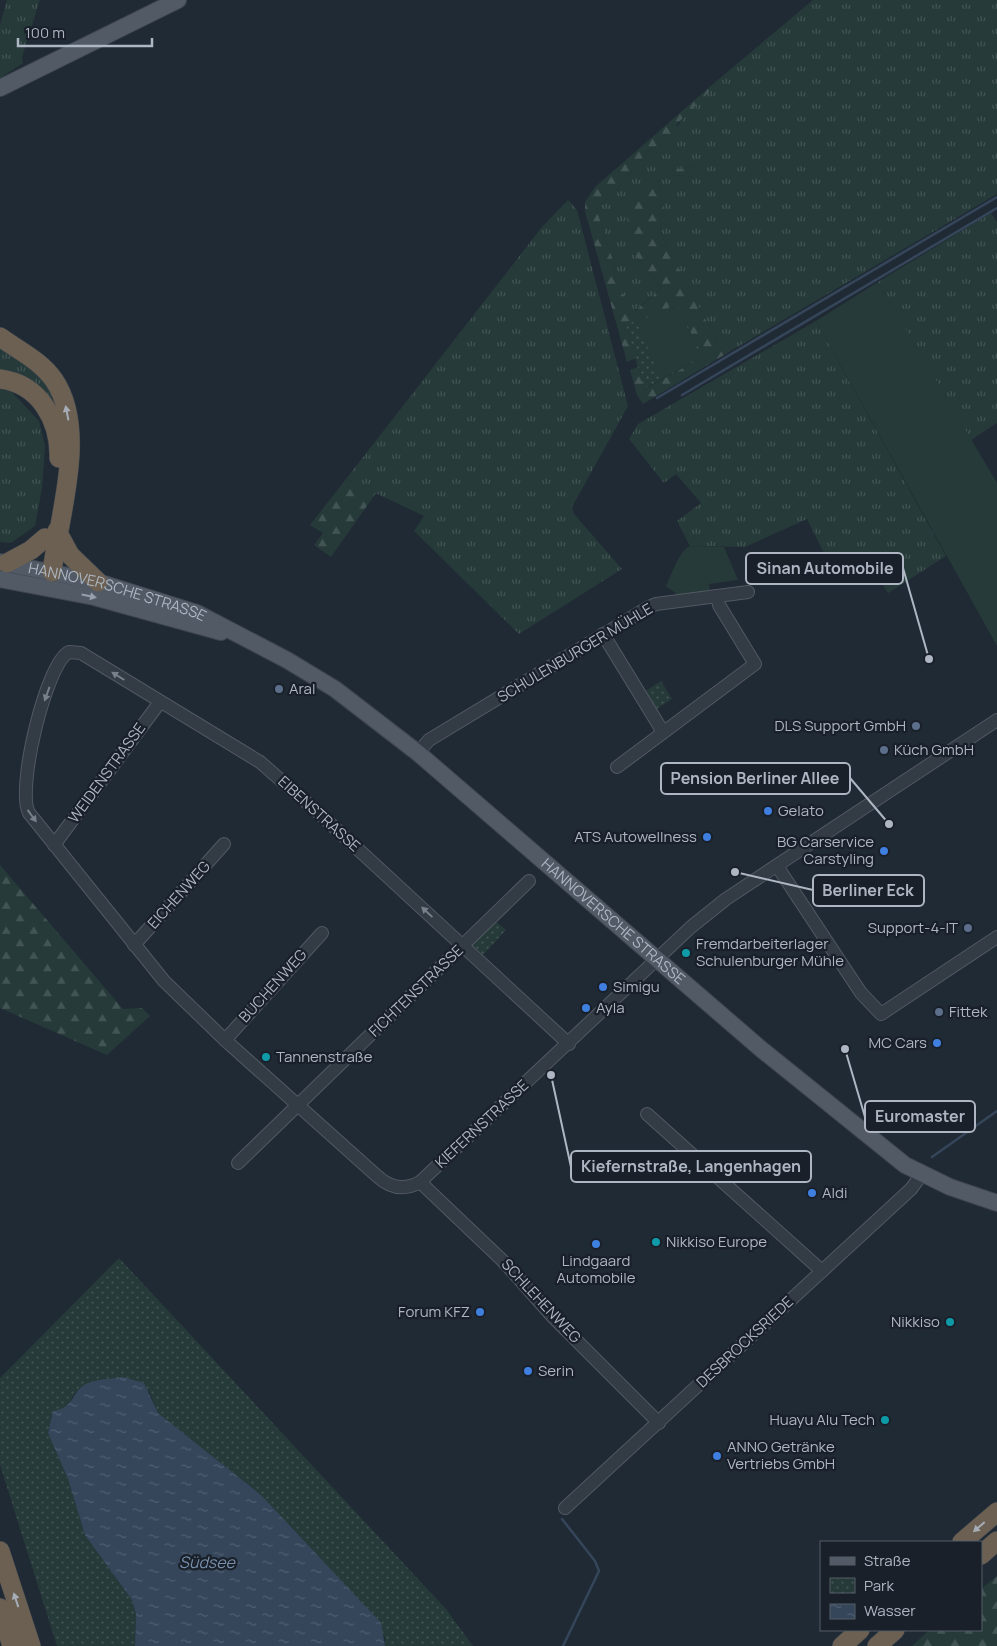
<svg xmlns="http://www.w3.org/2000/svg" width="997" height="1646" viewBox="0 0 997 1646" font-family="Manrope,sans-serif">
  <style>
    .grass { fill: url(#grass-tufts); fill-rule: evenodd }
    .forest { fill: url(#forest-firs) }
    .park { fill: url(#park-dots) }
    .garden { fill: #263a39 }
    .water { fill: url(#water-ripples) }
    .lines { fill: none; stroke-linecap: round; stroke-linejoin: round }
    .stream { stroke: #35465b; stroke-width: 2.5 }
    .minor-casing { stroke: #515963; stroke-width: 14 }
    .major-casing { stroke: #3d444f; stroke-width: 18 }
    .highway-casing { stroke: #3e4650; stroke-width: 20 }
    .minor { stroke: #333b45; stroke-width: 12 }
    .major { stroke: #515a65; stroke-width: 16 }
    .highway { stroke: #6b6051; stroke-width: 19 }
    .oneway { fill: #a6adb7 }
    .oneway2 { fill: #969fab }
    .oneway3 { fill: #767f8a }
    .service-dot { fill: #5c6f8a; stroke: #19202a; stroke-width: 2 }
    .shop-dot { fill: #3f7fe0; stroke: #19202a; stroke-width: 2 }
    .culture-dot { fill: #0f9aa8; stroke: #19202a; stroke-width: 2 }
    .labels { text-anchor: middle; stroke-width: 4.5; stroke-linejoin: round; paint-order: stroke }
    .street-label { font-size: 15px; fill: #adb6c2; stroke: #19202a }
    .poi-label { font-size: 15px; fill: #adb6c2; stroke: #19202a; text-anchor: start }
    .water-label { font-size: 16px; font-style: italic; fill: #778eaa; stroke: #19202a }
    .leader { fill: none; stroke: #adb6c2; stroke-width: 2 }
    .callout-dot { fill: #adb6c2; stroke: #19202a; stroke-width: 2 }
    .callout { fill: #19202a; stroke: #adb6c2; stroke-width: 2 }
    .callout-label { font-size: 16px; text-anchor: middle; font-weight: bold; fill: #adb6c2 }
  </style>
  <defs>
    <pattern id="grass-tufts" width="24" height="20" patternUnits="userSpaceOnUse" patternTransform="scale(1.25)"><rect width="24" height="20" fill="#263a39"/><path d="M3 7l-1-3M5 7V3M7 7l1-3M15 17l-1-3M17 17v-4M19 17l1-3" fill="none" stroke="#435454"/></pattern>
    <pattern id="forest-firs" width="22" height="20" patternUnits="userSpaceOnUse" patternTransform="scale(1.25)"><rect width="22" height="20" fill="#263a39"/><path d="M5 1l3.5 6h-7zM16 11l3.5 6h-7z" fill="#435454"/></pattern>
    <pattern id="park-dots" width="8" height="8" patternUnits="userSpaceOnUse" patternTransform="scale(1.25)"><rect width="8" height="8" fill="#263a39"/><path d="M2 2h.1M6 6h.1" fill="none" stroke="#435454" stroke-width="1.8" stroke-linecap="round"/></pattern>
    <pattern id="water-ripples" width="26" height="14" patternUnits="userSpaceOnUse" patternTransform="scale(1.25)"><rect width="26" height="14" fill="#35465b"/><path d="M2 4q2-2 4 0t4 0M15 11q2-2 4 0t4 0" fill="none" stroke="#505e71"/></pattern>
  </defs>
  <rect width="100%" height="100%" fill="#202a34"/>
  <g class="grass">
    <path d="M 7,0 L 40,0 L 22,57 L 23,63 L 0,78 L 0,25 Z"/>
    <path d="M 813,0 L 997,0 L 997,194 L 724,355 L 660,232 L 664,208 L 657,179 L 648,181 L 634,253 L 661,289 L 634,311 L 618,287 L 618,276 L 596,208 L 613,194 L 647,152 L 665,143 L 691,108 L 714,86 L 713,84 ZM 693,166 L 698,177 L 673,175 L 673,170 Z"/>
    <path d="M 568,200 L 577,210 L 628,406 L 572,507 L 574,514 L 622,569 L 519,634 L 414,531 L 424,516 L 346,479 L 542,227 Z"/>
    <path d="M 991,213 L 997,222 L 997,423 L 971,440 L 878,282 Z"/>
    <path d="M 816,321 L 946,556 L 888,593 L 883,585 L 844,564 L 832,569 L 807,519 L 745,547 L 690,546 L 677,521 L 701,503 L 676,474 L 664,483 L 629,439 L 638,424 Z"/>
    <path d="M 0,342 C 17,353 36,364 48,379 C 84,423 61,492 52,542 L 47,541 C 59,495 78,432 40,394 C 29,383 15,374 0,372 Z"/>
    <path d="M 0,388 L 11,391 L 39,421 L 45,446 L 42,488 L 35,526 L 11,543 L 0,542 Z"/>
  </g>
  <g class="forest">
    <path d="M 713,84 L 715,86 L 677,124 L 676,133 L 665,143 L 647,152 L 613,194 L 596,208 L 618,276 L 618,287 L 635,311 L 661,289 L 634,253 L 628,230 L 627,211 L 648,181 L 663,169 L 665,175 L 657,179 L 664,208 L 660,232 L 724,355 L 643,404 L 637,395 L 630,370 L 638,367 L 645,389 L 703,357 L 626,325 L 636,358 L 627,362 L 585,211 L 585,202 L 595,187 Z"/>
    <path d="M 694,166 L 698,177 L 673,175 L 673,170 Z"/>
    <path d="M 346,479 L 376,493 L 331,557 L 314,545 L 323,533 L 310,525 Z"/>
    <path d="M 0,865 L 123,1009 L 142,1008 L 150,1016 L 107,1055 L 0,1008 Z"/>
    <path d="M 997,1576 L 997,1646 L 912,1646 L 929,1630 L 981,1630 L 981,1589 Z"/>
  </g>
  <g class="park">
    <path d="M 677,304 L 703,357 L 644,389 L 626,325 Z"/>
    <path d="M 661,681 L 672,699 L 655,710 L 644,692 Z"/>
    <path d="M 494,920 L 506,930 L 483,955 L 471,944 Z"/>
    <path d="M 119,1258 L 446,1609 L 473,1646 L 385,1646 L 385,1637 L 261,1495 L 158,1413 L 149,1391 C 128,1387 97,1372 78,1390 C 67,1401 74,1408 53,1411 L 48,1433 L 68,1479 L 85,1535 L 132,1600 L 136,1614 L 135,1646 L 57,1646 L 0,1465 L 0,1378 Z"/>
  </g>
  <g class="garden">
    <path d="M 878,282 L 997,483 L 997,646 L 816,321 Z"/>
    <path d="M 677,305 L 701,357 L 661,379 L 637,322 Z"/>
    <path d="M 690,546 L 724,547 L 738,580 L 709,584 L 710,591 L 678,595 L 666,586 C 672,574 678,552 690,546 Z"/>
  </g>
  <path class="water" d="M 123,1377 L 144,1383 L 158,1413 L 261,1495 L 381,1623 L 385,1646 L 135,1646 L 136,1614 L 132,1600 L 85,1535 L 68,1479 L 48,1433 L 53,1411 C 76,1408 70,1391 88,1383 C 98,1379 113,1379 123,1377 Z"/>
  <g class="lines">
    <g class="stream">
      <path d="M 682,395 L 997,208"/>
      <path d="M 657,398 L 997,197"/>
      <path d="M 932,1157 L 997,1111"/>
      <path d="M 562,1519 L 595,1561 L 599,1571 L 563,1646"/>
    </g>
    <g class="minor-casing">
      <g id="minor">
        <path d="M 603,634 L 663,732"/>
        <path d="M 418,753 L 429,740 L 649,607 L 656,604 L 748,592"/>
        <path d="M 617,767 L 755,664 L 719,605 L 717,596"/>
        <path d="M 54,845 L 160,702"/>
        <path d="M 777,866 L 861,993 L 881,1014 L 997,937"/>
        <path d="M 134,945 L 224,844"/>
        <path d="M 225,1040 L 322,933"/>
        <path d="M 569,1044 L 322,816 L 260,762 L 81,653 L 69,652 C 46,663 16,790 29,813 L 164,981 L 225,1040 L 377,1176 C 390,1188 404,1191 420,1182 L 691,927 L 726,899 L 997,720"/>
        <path d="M 647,1114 L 822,1271"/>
        <path d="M 238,1163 L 529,881"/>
        <path d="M 420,1182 L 503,1261 L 553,1317 L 659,1423"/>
        <path d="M 565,1508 L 911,1189 L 922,1174"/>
      </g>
    </g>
    <g class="major-casing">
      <g id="major">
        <path d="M 0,88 L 178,0"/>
        <path id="s1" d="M 0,562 L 98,582 L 197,613 L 287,660 L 335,689 L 418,753 L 761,1049 L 905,1165 L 950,1187 L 997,1203"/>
        <path d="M 0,579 L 94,597 L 221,632"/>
      </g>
    </g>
    <g class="highway-casing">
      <g id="highway">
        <path d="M 0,337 C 18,350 41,361 54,380 C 88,430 59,515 52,572"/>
        <path d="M 0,379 C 40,384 60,421 59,458"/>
        <path d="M 57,531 L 70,555 L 98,582"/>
        <path d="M 7,563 L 31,550 L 45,538"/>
        <path d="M 962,1542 L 997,1512"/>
        <path d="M 0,1551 L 31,1646"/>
        <path d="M 981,1555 L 997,1541"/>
        <path d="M 0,1608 L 12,1646"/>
        <path d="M 842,1646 L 860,1630"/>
        <path d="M 877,1646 L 895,1630"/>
      </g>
    </g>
    <use href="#minor" class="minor"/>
    <use href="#major" class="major"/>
    <use href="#highway" class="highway"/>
  </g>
  <defs><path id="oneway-solid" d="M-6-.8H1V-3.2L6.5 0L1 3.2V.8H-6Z" transform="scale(1.25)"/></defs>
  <g class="oneway">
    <use href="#oneway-solid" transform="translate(67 413) rotate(-101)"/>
    <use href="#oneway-solid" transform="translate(979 1527) rotate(139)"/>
    <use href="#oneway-solid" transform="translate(16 1600) rotate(-108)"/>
  </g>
  <use class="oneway2" href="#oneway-solid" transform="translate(89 596) rotate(12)"/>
  <g class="oneway3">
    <use href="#oneway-solid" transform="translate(118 676) rotate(-148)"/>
    <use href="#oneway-solid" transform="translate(47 694) rotate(110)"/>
    <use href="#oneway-solid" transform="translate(32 816) rotate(54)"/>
    <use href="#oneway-solid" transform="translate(427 912) rotate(-137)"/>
  </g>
  <g class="service-dot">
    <circle cx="279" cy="689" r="5"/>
    <circle cx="916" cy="726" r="5"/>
    <circle cx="884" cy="750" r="5"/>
    <circle cx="968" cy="928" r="5"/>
    <circle cx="939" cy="1012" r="5"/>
  </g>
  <g class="shop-dot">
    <circle cx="768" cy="811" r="5"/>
    <circle cx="707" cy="837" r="5"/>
    <circle cx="884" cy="851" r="5"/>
    <circle cx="603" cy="987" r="5"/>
    <circle cx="586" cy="1008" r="5"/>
    <circle cx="937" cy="1043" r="5"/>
    <circle cx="812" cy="1193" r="5"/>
    <circle cx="596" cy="1244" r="5"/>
    <circle cx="480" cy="1312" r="5"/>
    <circle cx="528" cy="1371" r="5"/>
    <circle cx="717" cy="1456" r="5"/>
  </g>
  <g class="culture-dot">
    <circle cx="686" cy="953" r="5"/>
    <circle cx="266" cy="1057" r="5"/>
    <circle cx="656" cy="1242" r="5"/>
    <circle cx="950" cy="1322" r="5"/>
    <circle cx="885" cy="1420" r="5"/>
  </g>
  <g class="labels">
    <g class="street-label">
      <text dy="5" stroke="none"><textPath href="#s1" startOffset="121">HANNOVERSCHE STRASSE</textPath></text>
      <text transform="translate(575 653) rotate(-31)" y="5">SCHULENBURGER MÜHLE</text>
      <text transform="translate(107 773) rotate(-54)" y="5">WEIDENSTRASSE</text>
      <text transform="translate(319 814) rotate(42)" y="5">EIBENSTRASSE</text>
      <text transform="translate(179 895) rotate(-48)" y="5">EICHENWEG</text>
      <text dy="5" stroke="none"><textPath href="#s1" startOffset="724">HANNOVERSCHE STRASSE</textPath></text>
      <text transform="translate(273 986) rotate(-48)" y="5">BUCHENWEG</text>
      <text transform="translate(416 991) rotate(-44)" y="5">FICHTENSTRASSE</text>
      <text transform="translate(482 1124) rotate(-43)" y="5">KIEFERNSTRASSE</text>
      <text transform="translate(541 1301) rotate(47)" y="5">SCHLEHENWEG</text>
      <text transform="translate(745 1342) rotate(-43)" y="5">DESBROCKSRIEDE</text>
    </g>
    <g class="poi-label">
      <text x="289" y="694">Aral</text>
      <text x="906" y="731" text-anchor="end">DLS Support GmbH</text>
      <text x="894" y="755">Küch GmbH</text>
      <text x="778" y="816">Gelato</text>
      <text x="697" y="842" text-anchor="end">ATS Autowellness</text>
      <text x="874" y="847" text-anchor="end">BG Carservice<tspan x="874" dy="17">Carstyling</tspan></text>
      <text x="958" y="933" text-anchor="end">Support-4-IT</text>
      <text x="696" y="949">Fremdarbeiterlager<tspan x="696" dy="17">Schulenburger Mühle</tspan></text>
      <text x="613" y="992">Simigu</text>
      <text x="596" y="1013">Ayla</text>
      <text x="949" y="1017">Fittek</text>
      <text x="927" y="1048" text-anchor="end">MC Cars</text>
      <text x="276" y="1062">Tannenstraße</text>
      <text x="822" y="1198">Aldi</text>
      <text x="666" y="1247">Nikkiso Europe</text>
      <text x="596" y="1266" text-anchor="middle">Lindgaard<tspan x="596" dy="17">Automobile</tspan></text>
      <text x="470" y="1317" text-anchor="end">Forum KFZ</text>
      <text x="940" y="1327" text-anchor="end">Nikkiso</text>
      <text x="538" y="1376">Serin</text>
      <text x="875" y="1425" text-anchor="end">Huayu Alu Tech</text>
      <text x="727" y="1452">ANNO Getränke<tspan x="727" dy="17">Vertriebs GmbH</tspan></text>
    </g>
    <g class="water-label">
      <text x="207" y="1568">Südsee</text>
    </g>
  </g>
  <path class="leader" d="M929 659L903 568M889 824L850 778M735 872L813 890M845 1049L865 1117M551 1075L571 1167"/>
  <g class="callout-dot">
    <circle cx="929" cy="659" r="5"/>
    <circle cx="889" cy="824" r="5"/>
    <circle cx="735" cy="872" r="5"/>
    <circle cx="845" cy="1049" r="5"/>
    <circle cx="551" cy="1075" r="5"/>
  </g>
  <g class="callout">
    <rect x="746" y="553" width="157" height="31" rx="5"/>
    <rect x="661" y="763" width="189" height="31" rx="5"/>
    <rect x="813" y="875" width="111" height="31" rx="5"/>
    <rect x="865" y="1101" width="110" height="31" rx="5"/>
    <rect x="571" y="1151" width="240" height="31" rx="5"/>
  </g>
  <g class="callout-label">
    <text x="825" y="574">Sinan Automobile</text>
    <text x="755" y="784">Pension Berliner Allee</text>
    <text x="868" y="896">Berliner Eck</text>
    <text x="920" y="1122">Euromaster</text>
    <text x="691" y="1172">Kiefernstraße, Langenhagen</text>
  </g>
  <rect x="820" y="1541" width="162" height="90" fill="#19202a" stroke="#545c67"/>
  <rect x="830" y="1557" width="25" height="8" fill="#515a65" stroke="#545c67"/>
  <text x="864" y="1566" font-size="15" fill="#adb6c2">Straße</text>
  <rect x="830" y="1578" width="25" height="15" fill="url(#park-dots)" stroke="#545c67"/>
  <text x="864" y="1591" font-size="15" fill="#adb6c2">Park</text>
  <rect x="830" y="1604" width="25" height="15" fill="url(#water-ripples)" stroke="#545c67"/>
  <text x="864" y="1616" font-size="15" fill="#adb6c2">Wasser</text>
  <path d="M18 38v8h134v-8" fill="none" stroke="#adb6c2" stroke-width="2.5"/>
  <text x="25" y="38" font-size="15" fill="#adb6c2" stroke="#19202a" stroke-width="4" paint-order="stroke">100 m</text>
</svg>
